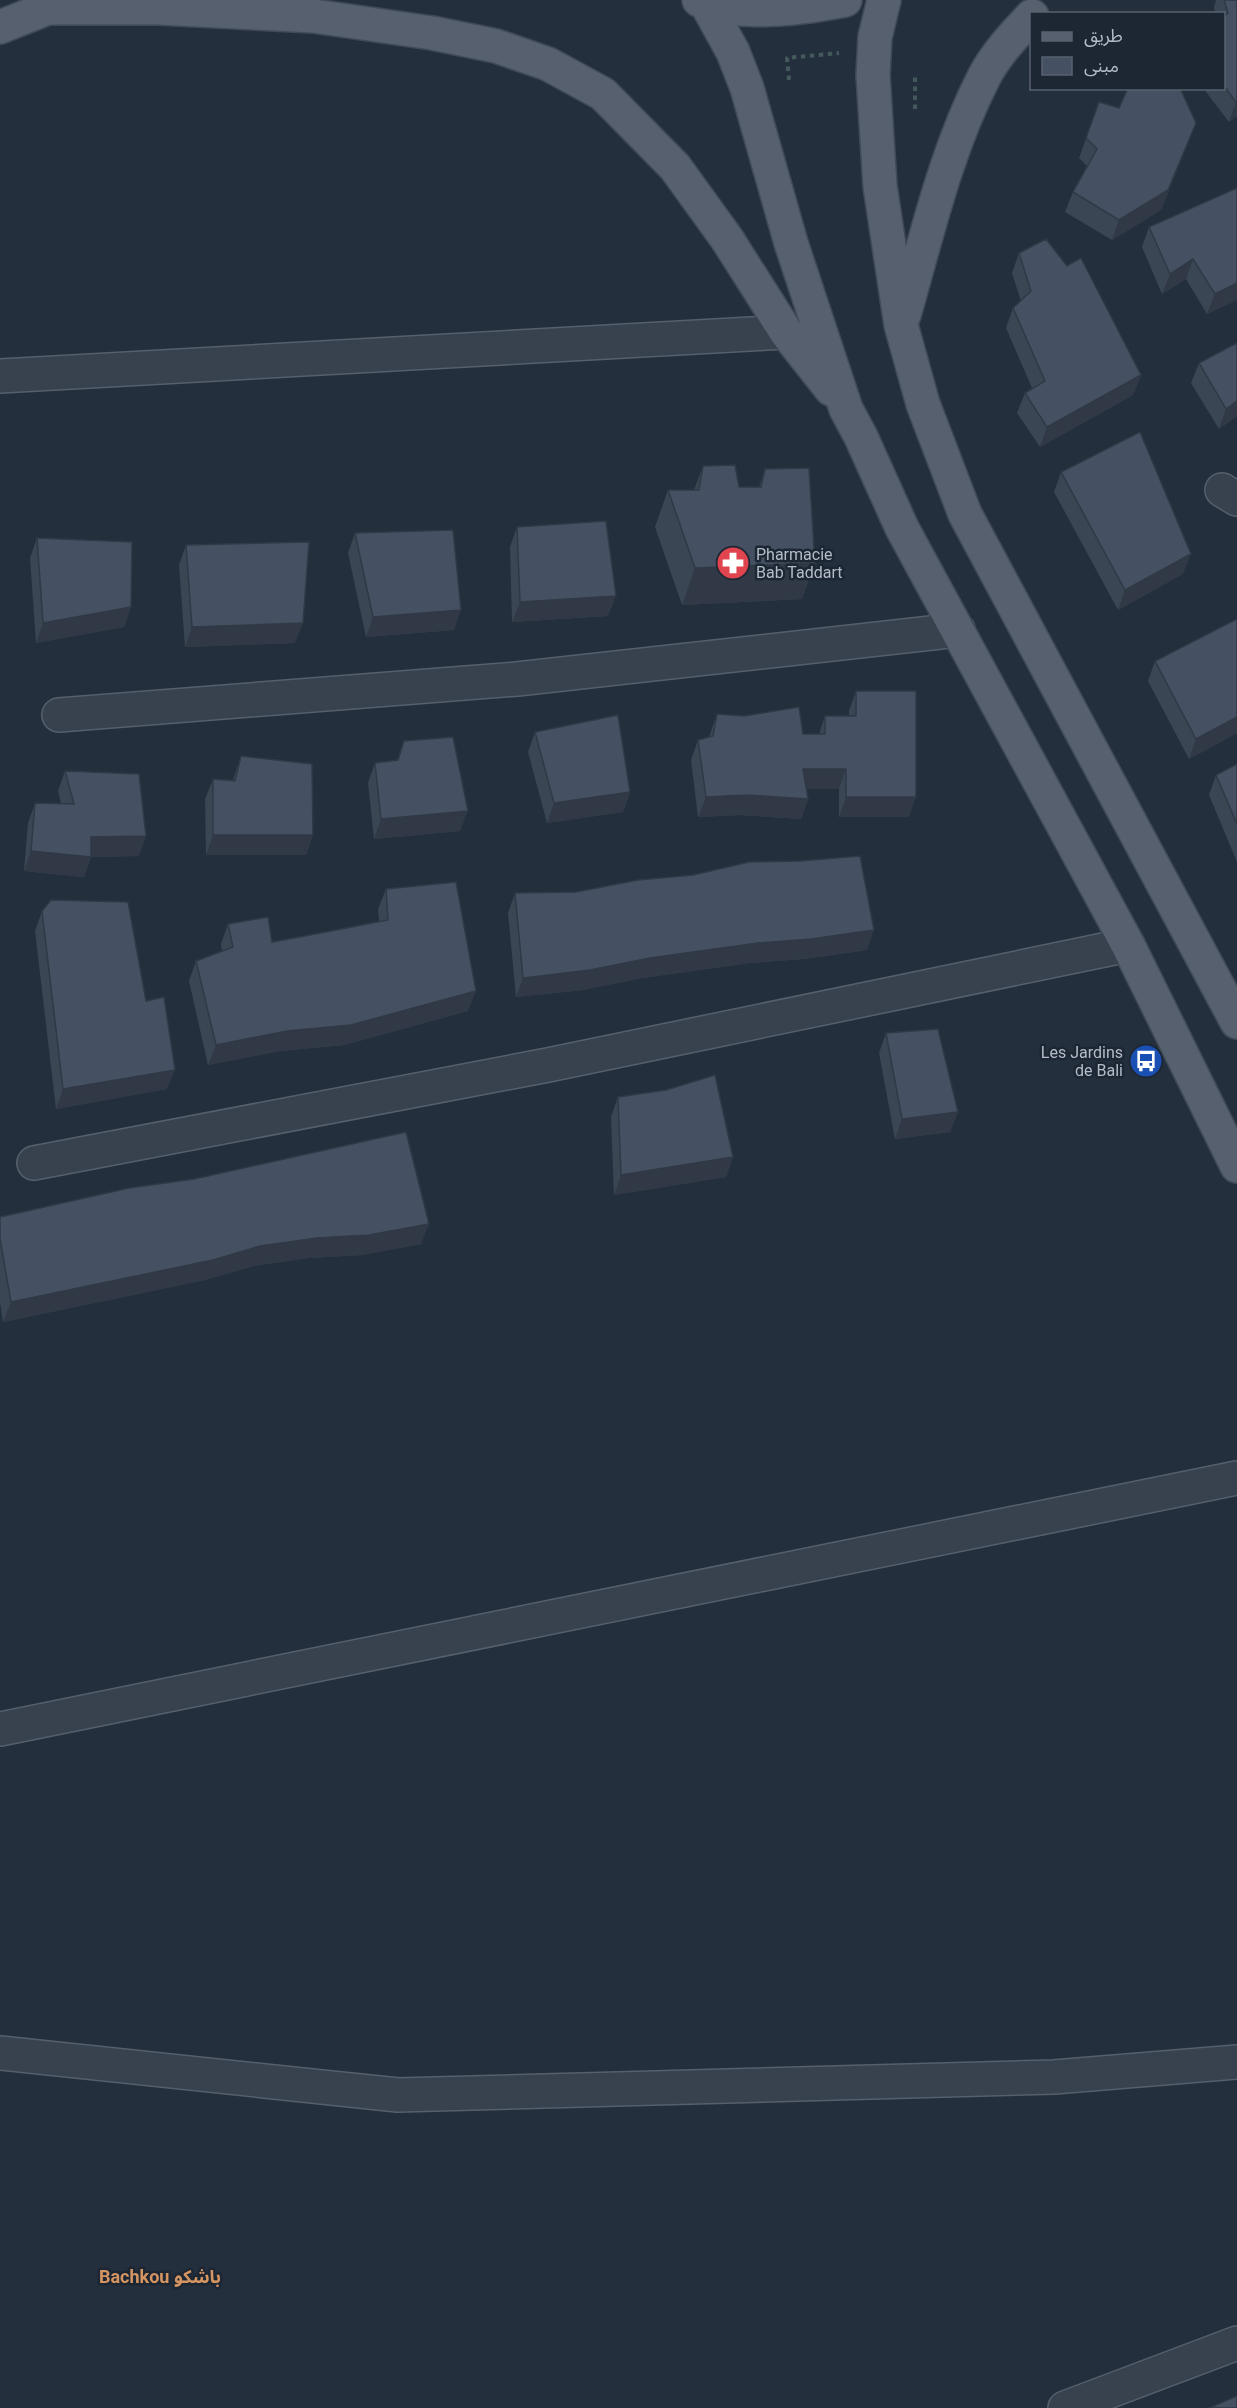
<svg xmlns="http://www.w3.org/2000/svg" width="1237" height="2408" viewBox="0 0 1237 2408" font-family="Roboto,'Noto Sans Arabic',sans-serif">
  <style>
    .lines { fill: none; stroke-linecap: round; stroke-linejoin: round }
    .minor-casing { stroke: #565f6c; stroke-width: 36 }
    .major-casing { stroke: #414a57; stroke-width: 36 }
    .path { stroke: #44595c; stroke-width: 4; stroke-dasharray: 4.5 4.5; stroke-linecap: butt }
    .minor { stroke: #38414e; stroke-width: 33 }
    .major { stroke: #56606e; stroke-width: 33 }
    .wall { fill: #3b4654 }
    .shaded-wall { fill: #303945 }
    .building { fill: #455162; stroke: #303945; stroke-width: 1.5 }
    .labels { text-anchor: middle; stroke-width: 5; stroke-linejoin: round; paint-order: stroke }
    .poi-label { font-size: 16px; fill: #b4bcc9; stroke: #1d2633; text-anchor: start }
    .neighbourhood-label { font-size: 18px; font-weight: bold; fill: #d59563; stroke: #1d2633 }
  </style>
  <rect width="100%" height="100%" fill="#242f3e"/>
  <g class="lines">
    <g class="minor-casing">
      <g id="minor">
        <path d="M 0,376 L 786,332"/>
        <path d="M 1222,490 L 1237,499"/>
        <path d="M 59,715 L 517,679 L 958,630"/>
        <path d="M 34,1163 L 548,1065 L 1128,945"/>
        <path d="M 0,1729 L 1237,1478"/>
        <path d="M 0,2053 L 398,2095 L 1054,2077 L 1237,2062"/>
        <path d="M 1065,2408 L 1237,2343"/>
      </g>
    </g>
    <g class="major-casing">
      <g id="major">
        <path d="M 699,0 C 739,17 804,8 845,0"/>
        <path d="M 884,0 L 875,37 L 873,75 L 880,186 L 901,325 L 923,404 L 965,514 L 1237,1022"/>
        <path d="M 706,3 L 733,52 L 747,88 L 791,243 L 846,409 L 861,437 L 902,528 L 1128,945 L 1237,1166"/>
        <path d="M 47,8 L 159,8 L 313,16 L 432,33 L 496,46 L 548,64 L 603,94 L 675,167 L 727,239 L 786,332 L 831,389"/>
        <path d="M 0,27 L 68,0"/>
        <path d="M 904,315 C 927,235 946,151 984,77 C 996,54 1014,35 1032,16"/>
      </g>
    </g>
    <g class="path">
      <path d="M 789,80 L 787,58 L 839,53"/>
      <path d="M 915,109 L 915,73"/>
    </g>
    <use href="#minor" class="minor"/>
    <use href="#major" class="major"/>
  </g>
  <g class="wall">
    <path d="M 1216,0 L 1237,0 L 1237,116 L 1229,122 L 1203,88 L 1224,88 L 1224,14 L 1215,14 L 1214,7 Z"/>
    <path d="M 1099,102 L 1119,108 L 1196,123 L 1161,210 L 1112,240 L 1065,212 L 1073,192 L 1087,166 L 1079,158 Z"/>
    <path d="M 1237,188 L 1237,300 L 1207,314 L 1186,279 L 1162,294 L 1142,247 L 1149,227 Z"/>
    <path d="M 1019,253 L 1141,375 L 1133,395 L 1040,447 L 1017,413 L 1025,393 L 1032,388 L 1006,328 L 1013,308 L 1021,301 L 1012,273 Z"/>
    <path d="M 1199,363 L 1237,416 L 1219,429 L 1191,383 Z"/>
    <path d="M 703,466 L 739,487 L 759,487 L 765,469 L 815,563 L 802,599 L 682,605 L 655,527 L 668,490 L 694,490 Z"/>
    <path d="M 1061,472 L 1183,574 L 1118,610 L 1054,492 Z"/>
    <path d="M 517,527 L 608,616 L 512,622 L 510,547 Z"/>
    <path d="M 355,533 L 454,630 L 366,637 L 348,553 Z"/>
    <path d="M 37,538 L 131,607 L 124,627 L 36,643 L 30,558 Z"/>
    <path d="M 186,545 L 295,643 L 185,647 L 179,565 Z"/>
    <path d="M 1237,619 L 1237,733 L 1189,759 L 1148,681 L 1155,661 Z"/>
    <path d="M 856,691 L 909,817 L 839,817 L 839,789 L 807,789 L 808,799 L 801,819 L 740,815 L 698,817 L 691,760 L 698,740 L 709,737 L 717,714 L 803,734 L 819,734 L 825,716 L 849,716 L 849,711 Z"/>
    <path d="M 535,732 L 630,792 L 623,812 L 547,823 L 528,752 Z"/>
    <path d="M 404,741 L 460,831 L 374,839 L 368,783 L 375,763 L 397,760 Z"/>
    <path d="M 241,756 L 313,835 L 306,855 L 206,855 L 205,799 L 213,779 L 233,780 Z"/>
    <path d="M 1237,764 L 1237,862 L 1209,795 L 1216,775 Z"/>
    <path d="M 65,771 L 139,856 L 91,857 L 84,877 L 24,871 L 28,823 L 35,803 L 61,803 L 58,791 Z"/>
    <path d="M 386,889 L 468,1011 L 344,1045 L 280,1051 L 208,1065 L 189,981 L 196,961 L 222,951 L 221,944 L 228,924 L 272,942 L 379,921 L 378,909 Z"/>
    <path d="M 515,893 L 867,950 L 804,959 L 750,963 L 642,978 L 583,990 L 516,997 L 508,913 Z"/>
    <path d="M 42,911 L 167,1089 L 56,1109 L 35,931 Z"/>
    <path d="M 886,1033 L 958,1112 L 950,1132 L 895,1139 L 879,1053 Z"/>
    <path d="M 618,1097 L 733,1157 L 726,1177 L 614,1195 L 611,1117 Z"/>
    <path d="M 0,1217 L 421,1244 L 362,1255 L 309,1258 L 253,1266 L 205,1280 L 3,1322 L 0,1302 Z"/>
  </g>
  <g class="shaded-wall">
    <path d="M 1237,101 L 1237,116 L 1229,122 L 1236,102 Z"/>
    <path d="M 1196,123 L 1161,210 L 1112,240 L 1119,220 Z"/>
    <path d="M 1193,259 L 1186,279 L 1162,294 L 1170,274 Z"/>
    <path d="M 1237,283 L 1237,300 L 1207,314 L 1215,294 Z"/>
    <path d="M 1141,375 L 1133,395 L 1040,447 L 1047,427 Z"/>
    <path d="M 1237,401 L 1237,416 L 1219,429 L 1226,409 Z"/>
    <path d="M 1191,554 L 1183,574 L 1118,610 L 1125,590 Z"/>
    <path d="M 815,563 L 802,599 L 682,605 L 695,568 Z"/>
    <path d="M 616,596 L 608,616 L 512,622 L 520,602 Z"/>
    <path d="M 131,607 L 124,627 L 36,643 L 43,623 Z"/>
    <path d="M 461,610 L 454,630 L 366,637 L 373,617 Z"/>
    <path d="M 303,623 L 295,643 L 185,647 L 192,627 Z"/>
    <path d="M 1237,717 L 1237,733 L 1189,759 L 1196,739 Z"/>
    <path d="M 803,769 L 846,769 L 839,789 L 796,789 Z"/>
    <path d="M 630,792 L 623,812 L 547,823 L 554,803 Z"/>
    <path d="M 747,795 L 808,799 L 801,819 L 740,815 L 698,817 L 706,797 Z"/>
    <path d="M 846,797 L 916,797 L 909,817 L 839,817 Z"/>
    <path d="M 468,811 L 460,831 L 374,839 L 381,819 Z"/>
    <path d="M 213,835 L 313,835 L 306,855 L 206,855 Z"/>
    <path d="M 146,836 L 139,856 L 86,857 L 91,857 L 84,877 L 24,871 L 31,851 L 91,837 Z"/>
    <path d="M 874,930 L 867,950 L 804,959 L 750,963 L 642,978 L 583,990 L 516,997 L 523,978 L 650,958 L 758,943 Z"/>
    <path d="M 476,991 L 468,1011 L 344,1045 L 280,1051 L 208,1065 L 216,1045 Z"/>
    <path d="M 175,1070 L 167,1089 L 56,1109 L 63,1089 Z"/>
    <path d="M 958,1112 L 950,1132 L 895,1139 L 902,1119 Z"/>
    <path d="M 733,1157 L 726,1177 L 614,1195 L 621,1175 Z"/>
    <path d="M 429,1224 L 421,1244 L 362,1255 L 309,1258 L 253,1266 L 205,1280 L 3,1322 L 11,1302 L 260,1246 L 317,1238 Z"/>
  </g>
  <g class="building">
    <path d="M 1224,0 L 1237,0 L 1237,101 L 1236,102 L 1224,86 L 1224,16 L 1228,13 Z"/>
    <path d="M 1128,88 L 1180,88 L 1196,123 L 1168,190 L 1119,220 L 1073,192 L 1097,149 L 1086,138 L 1099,102 L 1119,108 Z"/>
    <path d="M 1237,188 L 1237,283 L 1215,294 L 1193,259 L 1170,274 L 1149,227 Z"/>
    <path d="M 1046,239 L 1067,266 L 1081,258 L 1141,375 L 1047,427 L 1025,393 L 1045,381 L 1013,308 L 1031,291 L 1019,253 Z"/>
    <path d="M 1237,343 L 1237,401 L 1226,409 L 1199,363 Z"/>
    <path d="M 1140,432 L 1191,554 L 1125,590 L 1061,472 Z"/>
    <path d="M 735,465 L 739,487 L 761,487 L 765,469 L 809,468 L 815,563 L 695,568 L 668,490 L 699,490 L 703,466 Z"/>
    <path d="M 606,521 L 616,596 L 520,602 L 517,527 Z"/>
    <path d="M 453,530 L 461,610 L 373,617 L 355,533 Z"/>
    <path d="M 37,538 L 132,542 L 131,607 L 43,623 Z"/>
    <path d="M 309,542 L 303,623 L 192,627 L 186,545 Z"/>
    <path d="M 1237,619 L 1237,717 L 1196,739 L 1155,661 Z"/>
    <path d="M 856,691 L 916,691 L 916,797 L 846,797 L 846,769 L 803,769 L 808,799 L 747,795 L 706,797 L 698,740 L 713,736 L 717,714 L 744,716 L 799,707 L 803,734 L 825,734 L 825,716 L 856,716 Z"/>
    <path d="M 618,715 L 630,792 L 554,803 L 535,732 Z"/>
    <path d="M 453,737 L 468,811 L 381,819 L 375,763 L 398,760 L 404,741 Z"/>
    <path d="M 241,756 L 312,764 L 313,835 L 213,835 L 213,779 L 235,781 Z"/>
    <path d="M 1237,764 L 1237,824 L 1216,775 Z"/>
    <path d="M 65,771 L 139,774 L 146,836 L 91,837 L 91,857 L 31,851 L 35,803 L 74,804 Z"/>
    <path d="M 860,856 L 874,930 L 811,939 L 758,943 L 650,958 L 590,970 L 523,978 L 515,893 L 576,892 L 638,880 L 693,875 L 749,862 L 800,861 Z"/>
    <path d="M 456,882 L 476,991 L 351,1025 L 287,1031 L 216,1045 L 196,961 L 233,947 L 228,924 L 268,917 L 272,942 L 331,931 L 388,920 L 386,889 Z"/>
    <path d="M 51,900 L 128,902 L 146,1001 L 164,997 L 175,1070 L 63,1089 L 42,911 Z"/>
    <path d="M 938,1029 L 958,1112 L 902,1119 L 886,1033 Z"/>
    <path d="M 715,1075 L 733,1157 L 621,1175 L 618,1097 L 666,1090 Z"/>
    <path d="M 406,1132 L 429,1224 L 369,1235 L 317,1238 L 260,1246 L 213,1260 L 11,1302 L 0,1239 L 0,1217 L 129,1188 L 194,1179 Z"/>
    <path d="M 1237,2396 L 1237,2408 L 1209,2408 Z"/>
  </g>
  <defs>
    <g id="pharmacy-disc" transform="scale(1.725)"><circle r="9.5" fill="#e0444e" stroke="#1d2633"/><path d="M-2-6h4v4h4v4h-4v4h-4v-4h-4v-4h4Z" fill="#fff"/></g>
    <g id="bus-disc" transform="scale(1.725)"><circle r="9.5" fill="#1a4fb4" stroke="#1d2633"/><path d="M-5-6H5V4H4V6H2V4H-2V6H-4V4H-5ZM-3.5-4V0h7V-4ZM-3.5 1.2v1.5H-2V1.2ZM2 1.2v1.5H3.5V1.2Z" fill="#fff"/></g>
  </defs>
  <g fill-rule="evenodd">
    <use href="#pharmacy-disc" x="733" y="563"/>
    <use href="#bus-disc" x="1146" y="1061"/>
  </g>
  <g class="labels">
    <g class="poi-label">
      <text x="756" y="560">Pharmacie<tspan x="756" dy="18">Bab Taddart</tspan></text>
      <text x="1123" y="1058" text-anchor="end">Les Jardins<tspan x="1123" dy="18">de Bali</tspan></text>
    </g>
    <g class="neighbourhood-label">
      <text x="160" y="2283">Bachkou باشكو</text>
    </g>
  </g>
  <rect x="1030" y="12" width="195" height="78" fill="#1d2633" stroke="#59626f" stroke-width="1.5"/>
  <rect x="1042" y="32" width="30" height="9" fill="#56606e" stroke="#59626f" stroke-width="1.5"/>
  <text x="1084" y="42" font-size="18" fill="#b4bcc9">طريق</text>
  <rect x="1042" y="57" width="30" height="18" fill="#455162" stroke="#59626f" stroke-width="1.5"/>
  <text x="1084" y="72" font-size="18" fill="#b4bcc9">مبنى</text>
</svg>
